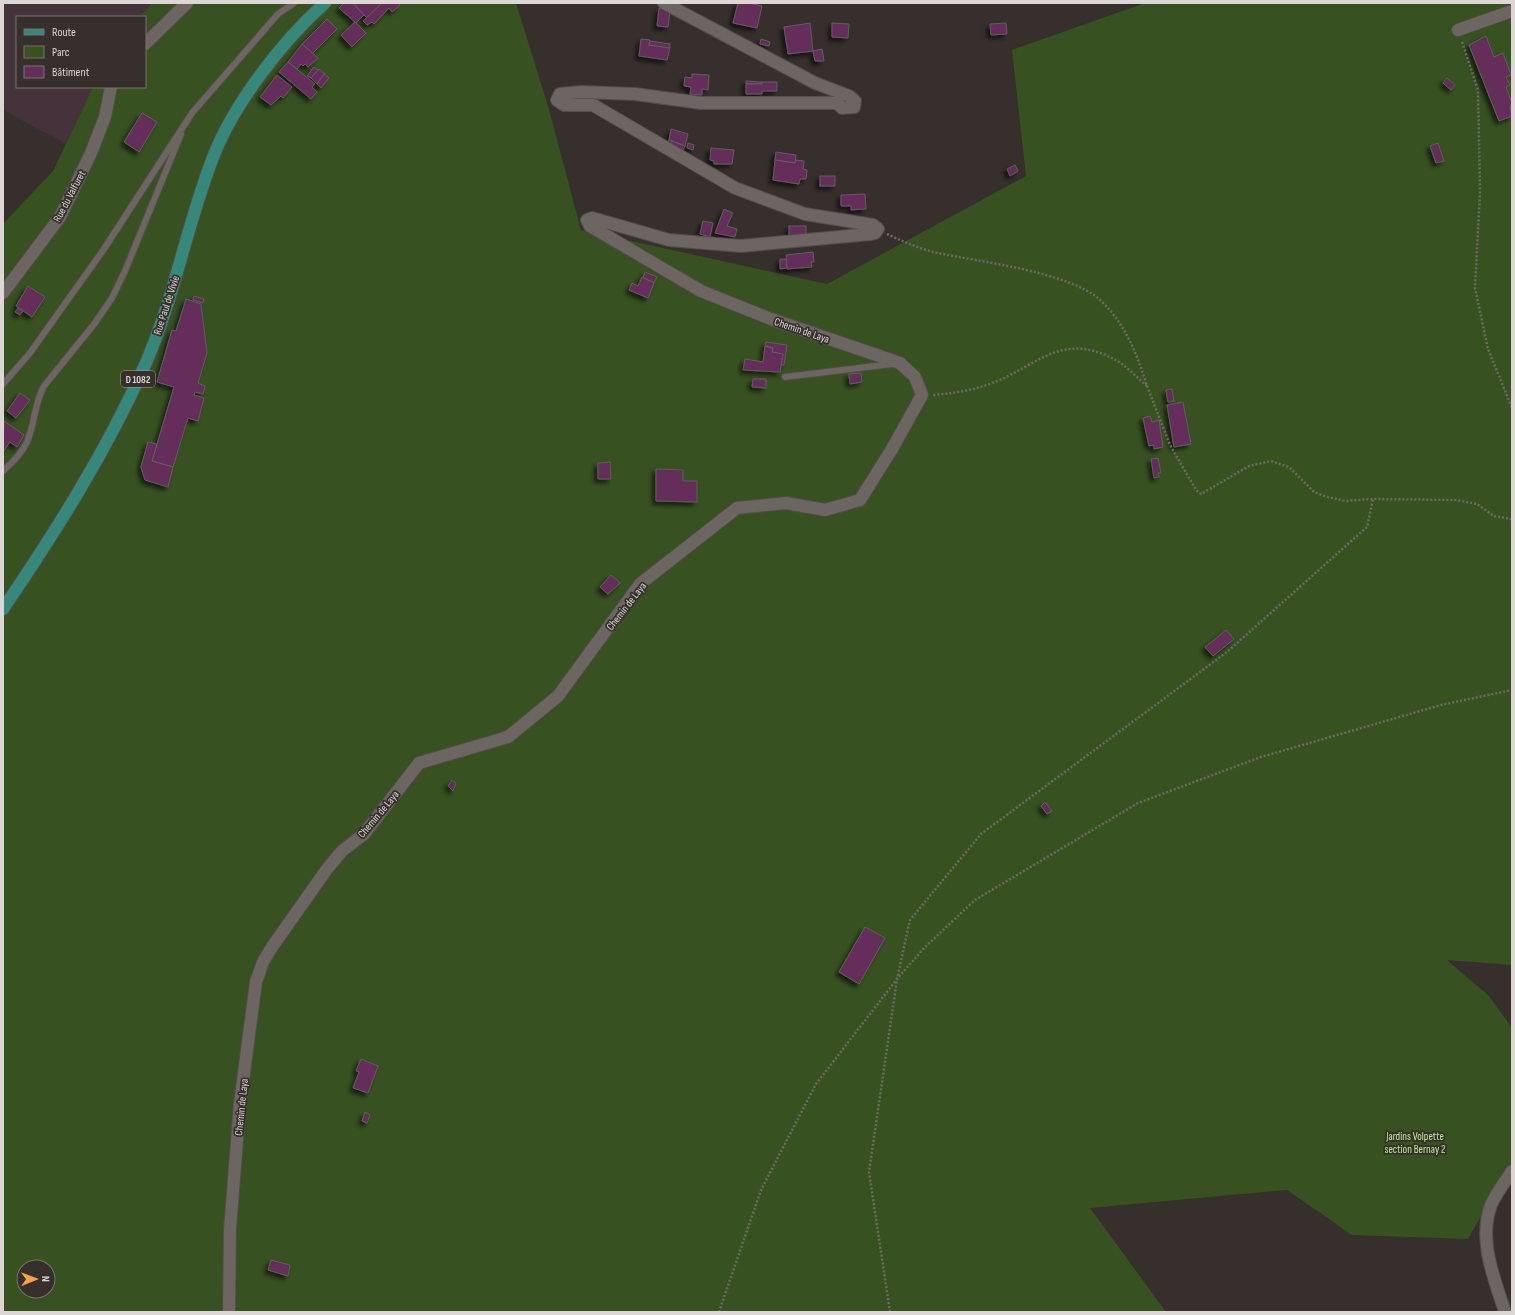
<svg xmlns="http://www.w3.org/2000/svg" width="1515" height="1315" viewBox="0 0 1515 1315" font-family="'Sofia Sans Condensed',sans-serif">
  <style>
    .industrial { fill: #45323a }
    .green { fill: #375121; fill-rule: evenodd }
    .building { fill: #652e5a; stroke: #635c61; filter: url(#shadow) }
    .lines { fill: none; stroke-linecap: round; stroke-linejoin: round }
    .lane-casing { stroke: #524d4a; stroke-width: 8 }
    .street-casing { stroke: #524d4a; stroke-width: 14 }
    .primary-casing { stroke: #524d4a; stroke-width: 14 }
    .path { stroke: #6f6966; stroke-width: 2.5; stroke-dasharray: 2 2; stroke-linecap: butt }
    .lane { stroke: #6c6561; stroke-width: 6 }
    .street { stroke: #6c6561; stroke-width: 12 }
    .primary { stroke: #36897a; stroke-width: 12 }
    .labels { text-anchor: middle; stroke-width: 3.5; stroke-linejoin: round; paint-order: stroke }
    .shield { fill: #362f2c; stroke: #aaa5a2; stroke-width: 1 }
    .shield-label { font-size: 10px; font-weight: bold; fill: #dcd7d5 }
    .street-label { font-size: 11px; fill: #dcd7d5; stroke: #362f2c }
    .park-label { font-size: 11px; fill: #bbee94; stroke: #362f2c }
  </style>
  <defs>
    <filter id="shadow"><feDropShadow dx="-3.5" dy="3.5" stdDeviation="2" flood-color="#0009"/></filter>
  </defs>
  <rect width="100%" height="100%" fill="#362f2c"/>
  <path class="industrial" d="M 3,3 L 152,3 L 139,17 L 17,17 L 17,87 L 93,87 L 66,144 L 3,110 Z"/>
  <path class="green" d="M 152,3 L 516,3 L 548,106 L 581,230 L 827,284 L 1026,176 L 1012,50 L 1145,3 L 1512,3 L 1512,965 L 1447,960 L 1489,996 L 1512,1028 L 1512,1162 L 1468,1239 L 1352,1235 L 1287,1190 L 1090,1208 L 1166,1312 L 3,1312 L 3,224 L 53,171 L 93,87 L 145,87 L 145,17 L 139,17 ZM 24,1267 L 48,1267 L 48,1291 L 24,1291 Z"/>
  <g class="building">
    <path d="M 344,3 L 353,3 L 364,15 L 356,23 L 339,8 Z"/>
    <path d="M 353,3 L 382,3 L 367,18 Z"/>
    <path d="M 382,3 L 398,3 L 400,5 L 392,12 L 389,8 L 374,24 L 372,22 L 367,25 L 363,21 Z"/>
    <path d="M 738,3 L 749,3 L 762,6 L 757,28 L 733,23 Z"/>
    <path d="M 659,8 L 670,11 L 668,27 L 657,26 Z"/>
    <path d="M 327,19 L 337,29 L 312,54 L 302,44 Z"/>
    <path d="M 355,22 L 366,33 L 352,47 L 341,35 Z"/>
    <path d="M 810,23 L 813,51 L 788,54 L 784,27 Z"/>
    <path d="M 832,23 L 849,24 L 848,38 L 832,37 Z"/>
    <path d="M 1006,23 L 1007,34 L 991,35 L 990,24 Z"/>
    <path d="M 1486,36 L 1494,57 L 1503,53 L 1511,75 L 1506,77 L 1510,85 L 1506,87 L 1512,103 L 1510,107 L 1512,116 L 1499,121 L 1469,45 Z"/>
    <path d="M 641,39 L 650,40 L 649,45 L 670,48 L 667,60 L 639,56 Z"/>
    <path d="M 761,39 L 770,42 L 769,46 L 760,44 Z"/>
    <path d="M 650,41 L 670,44 L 670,48 L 649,45 Z"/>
    <path d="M 302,44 L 318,58 L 308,67 L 305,64 L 303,66 L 301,64 L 297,69 L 288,62 Z"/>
    <path d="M 822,49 L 824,61 L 815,61 L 813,51 Z"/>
    <path d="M 288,62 L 315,84 L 312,87 L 317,92 L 311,99 L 279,72 Z"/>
    <path d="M 314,67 L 318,70 L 311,78 L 307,76 Z"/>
    <path d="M 319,69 L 325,74 L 317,84 L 311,78 Z"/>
    <path d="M 324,74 L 329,78 L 321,88 L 317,84 Z"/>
    <path d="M 692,74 L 709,75 L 708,90 L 702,89 L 702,95 L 690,94 L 691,87 L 684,86 L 685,77 L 692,78 Z"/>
    <path d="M 277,75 L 292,87 L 283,98 L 281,96 L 271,105 L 260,97 Z"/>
    <path d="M 1447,78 L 1455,85 L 1451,90 L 1443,83 Z"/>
    <path d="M 746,81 L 762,82 L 762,84 L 746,84 Z"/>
    <path d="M 762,82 L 777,82 L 777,91 L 762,91 L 762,94 L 746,94 L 746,84 L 762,84 Z"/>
    <path d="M 142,113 L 157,122 L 139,152 L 124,142 Z"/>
    <path d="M 671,129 L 688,134 L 685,146 L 669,140 Z"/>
    <path d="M 669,140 L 685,146 L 682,152 L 668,144 Z"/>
    <path d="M 688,143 L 694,145 L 693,150 L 687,148 Z"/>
    <path d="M 1438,143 L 1444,161 L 1436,163 L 1430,146 Z"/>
    <path d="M 711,148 L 734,150 L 732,164 L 714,164 L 714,161 L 710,160 Z"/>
    <path d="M 776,152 L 796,155 L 795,163 L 775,160 Z"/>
    <path d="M 775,160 L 795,163 L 796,160 L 804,161 L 803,169 L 807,170 L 806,179 L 800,179 L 799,184 L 773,180 Z"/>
    <path d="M 1015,165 L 1018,171 L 1010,176 L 1007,169 Z"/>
    <rect x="820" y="176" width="15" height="10"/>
    <path d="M 865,194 L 866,209 L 851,210 L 851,206 L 841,206 L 841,195 Z"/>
    <path d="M 724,209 L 733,213 L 727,226 L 737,229 L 735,237 L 715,233 Z"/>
    <path d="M 703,221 L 713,223 L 710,237 L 700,234 Z"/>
    <rect x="789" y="226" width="17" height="10"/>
    <path d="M 813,252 L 814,262 L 811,262 L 812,267 L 787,269 L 786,255 Z"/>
    <path d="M 780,259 L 786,259 L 787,268 L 780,269 Z"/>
    <path d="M 645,272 L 657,277 L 654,283 L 643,278 Z"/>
    <path d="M 642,277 L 654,283 L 648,298 L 629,290 L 632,283 L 638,286 Z"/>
    <path d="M 28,286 L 45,297 L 32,317 L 16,306 Z"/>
    <path d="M 194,296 L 204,299 L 203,303 L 193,300 Z"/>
    <path d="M 186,299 L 201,304 L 207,353 L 198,383 L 205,386 L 203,394 L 195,392 L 194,395 L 204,398 L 198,421 L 188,418 L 173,467 L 152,461 L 174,387 L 157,382 L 172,330 L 176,331 Z"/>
    <path d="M 18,308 L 23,311 L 20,315 L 15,312 Z"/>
    <path d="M 766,342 L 787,345 L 784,365 L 781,365 L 783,354 L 772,352 L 773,348 L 765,346 Z"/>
    <path d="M 765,346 L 773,348 L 772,352 L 783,354 L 780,372 L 743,370 L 745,359 L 763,362 Z"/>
    <path d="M 861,373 L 862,382 L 850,384 L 849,374 Z"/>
    <path d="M 753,379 L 766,379 L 766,388 L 752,387 Z"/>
    <path d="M 1172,389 L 1174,401 L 1168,402 L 1166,390 Z"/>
    <path d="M 20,393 L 30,400 L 16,418 L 7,411 Z"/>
    <path d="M 1183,402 L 1191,444 L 1174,447 L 1167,405 Z"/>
    <path d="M 1150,416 L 1152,422 L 1159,420 L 1163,447 L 1154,449 L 1154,445 L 1149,446 L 1143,418 Z"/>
    <path d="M 4,421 L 24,435 L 17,447 L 10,442 L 3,452 Z"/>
    <path d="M 148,442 L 157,444 L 152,461 L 173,467 L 168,487 L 145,480 L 141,467 Z"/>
    <path d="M 1158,458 L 1161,473 L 1158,473 L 1159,477 L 1154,478 L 1151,459 Z"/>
    <path d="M 610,462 L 611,479 L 598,479 L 598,463 Z"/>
    <path d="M 656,469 L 683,470 L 683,481 L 697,481 L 697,502 L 656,501 Z"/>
    <path d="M 611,575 L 620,583 L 608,594 L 600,587 Z"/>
    <path d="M 1226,630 L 1234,639 L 1213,656 L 1205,647 Z"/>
    <path d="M 452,780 L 456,783 L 453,791 L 448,786 Z"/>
    <path d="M 1045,802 L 1052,811 L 1047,814 L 1041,806 Z"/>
    <path d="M 865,927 L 885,938 L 859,984 L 839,972 Z"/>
    <path d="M 361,1059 L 378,1066 L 368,1093 L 353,1088 L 359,1072 L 356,1071 Z"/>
    <path d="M 365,1112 L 370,1115 L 367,1123 L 362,1121 Z"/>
    <path d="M 271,1260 L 290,1265 L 288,1276 L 268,1270 Z"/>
  </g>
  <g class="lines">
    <g class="lane-casing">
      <g id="lane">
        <path d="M 785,377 L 892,364"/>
        <path d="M 3,384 L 30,353 L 104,249 L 192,113 L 278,14 L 294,3"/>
        <path d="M 3,471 C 12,463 22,453 27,442 C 35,424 34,404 44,386 L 95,323 L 112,298 L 125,271 L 181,134"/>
      </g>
    </g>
    <g class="street-casing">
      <g id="street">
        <path d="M 1458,30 L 1512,11"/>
        <path d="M 145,44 L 187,3"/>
        <path d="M 3,293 L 60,217 L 91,153 L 105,117 L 111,87"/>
        <path d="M 229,1312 L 230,1229 L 240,1103 L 256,982 L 263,962 L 272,947 L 327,869 L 342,851 L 364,834 L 419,763 L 508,737 L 558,696 L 640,584 L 737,508 L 786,503 L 825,510 L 860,500 L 892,449 L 922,395 L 915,377 L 900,363 L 771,319 L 701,291 L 590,226 L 587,220 L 592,218 L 669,240 L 741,246 L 871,234 L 875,233 L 878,229 L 873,225 L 805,214 L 735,188 L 593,105 L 564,105 L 557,100 L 560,94 L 581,92 L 635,94 L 701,103 L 837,103 L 842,108 L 854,107 L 855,101 L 849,96 L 815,83 L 664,3"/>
        <path d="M 1505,1312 C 1494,1278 1478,1240 1491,1205 C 1496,1193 1505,1182 1512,1171"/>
      </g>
    </g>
    <g class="primary-casing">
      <path id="primary" d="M 3,609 C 56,531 106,452 145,365 C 174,299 186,228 212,160 C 232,106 282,41 325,3"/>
    </g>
    <g class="path">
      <path d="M 1462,42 L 1478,90 L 1480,192 L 1475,288 L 1488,349 L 1512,408"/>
      <path d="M 887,234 C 904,242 920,249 938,253 C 980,262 1070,272 1100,300 C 1125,323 1137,354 1147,386 C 1137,378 1126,365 1114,359 C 1062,332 1039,364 995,382 C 975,390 955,393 933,395"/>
      <path d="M 1147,386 L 1170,445 L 1196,490 L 1201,494 L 1249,466 L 1271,461 L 1289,467 L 1314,492 L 1324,496 L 1345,501 L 1373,499 L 1456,500 L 1477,504 L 1494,516 L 1512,519"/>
      <path d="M 719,1312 L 761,1190 L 816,1084 L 897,979 L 925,947 L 975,900 L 1138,803 L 1261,757 L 1441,705 L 1512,690"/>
      <path d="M 890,1312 L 869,1172 L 897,979 L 910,920 L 981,834 L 1227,652 L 1367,527 L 1373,499"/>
    </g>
    <use href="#lane" class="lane"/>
    <use href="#street" class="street"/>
    <use href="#primary" class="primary"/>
  </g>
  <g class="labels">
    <rect class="shield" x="121" y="371" width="34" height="16" rx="3"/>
    <g class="shield-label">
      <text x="138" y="383">D 1082</text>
    </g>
    <g class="street-label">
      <text transform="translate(69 196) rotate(-62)" y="4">Rue du Valfuret</text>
      <text transform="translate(166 305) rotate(-72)" y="4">Rue Paul de Vivie</text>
      <text transform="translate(802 330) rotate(19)" y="4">Chemin de Laya</text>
      <text transform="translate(626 606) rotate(-52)" y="4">Chemin de Laya</text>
      <text transform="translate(378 814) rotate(-50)" y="4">Chemin de Laya</text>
      <text transform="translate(241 1107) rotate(-84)" y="4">Chemin de Laya</text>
    </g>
    <g class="park-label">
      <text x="1415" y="1140">Jardins Volpette<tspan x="1415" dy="13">section Bernay 2</tspan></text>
    </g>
  </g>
  <rect width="1515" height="1315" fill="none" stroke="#dcd7d5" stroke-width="8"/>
  <rect x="16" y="16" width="130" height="72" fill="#362f2c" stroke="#787270"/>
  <rect x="24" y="29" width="20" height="6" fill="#36897a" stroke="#787270"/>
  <text x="52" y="36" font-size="12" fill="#dcd7d5">Route</text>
  <rect x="24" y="46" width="20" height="12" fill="#375121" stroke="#787270"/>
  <text x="52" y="56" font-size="12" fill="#dcd7d5">Parc</text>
  <rect x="24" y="66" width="20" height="12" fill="#652e5a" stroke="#787270"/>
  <text x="52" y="76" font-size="12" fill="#dcd7d5">Bâtiment</text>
  <g transform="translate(36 1279) rotate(89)"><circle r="19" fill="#362f2c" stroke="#787270"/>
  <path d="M0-3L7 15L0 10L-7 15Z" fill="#f6a246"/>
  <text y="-6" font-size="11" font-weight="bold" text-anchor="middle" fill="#dcd7d5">N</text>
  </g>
</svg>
